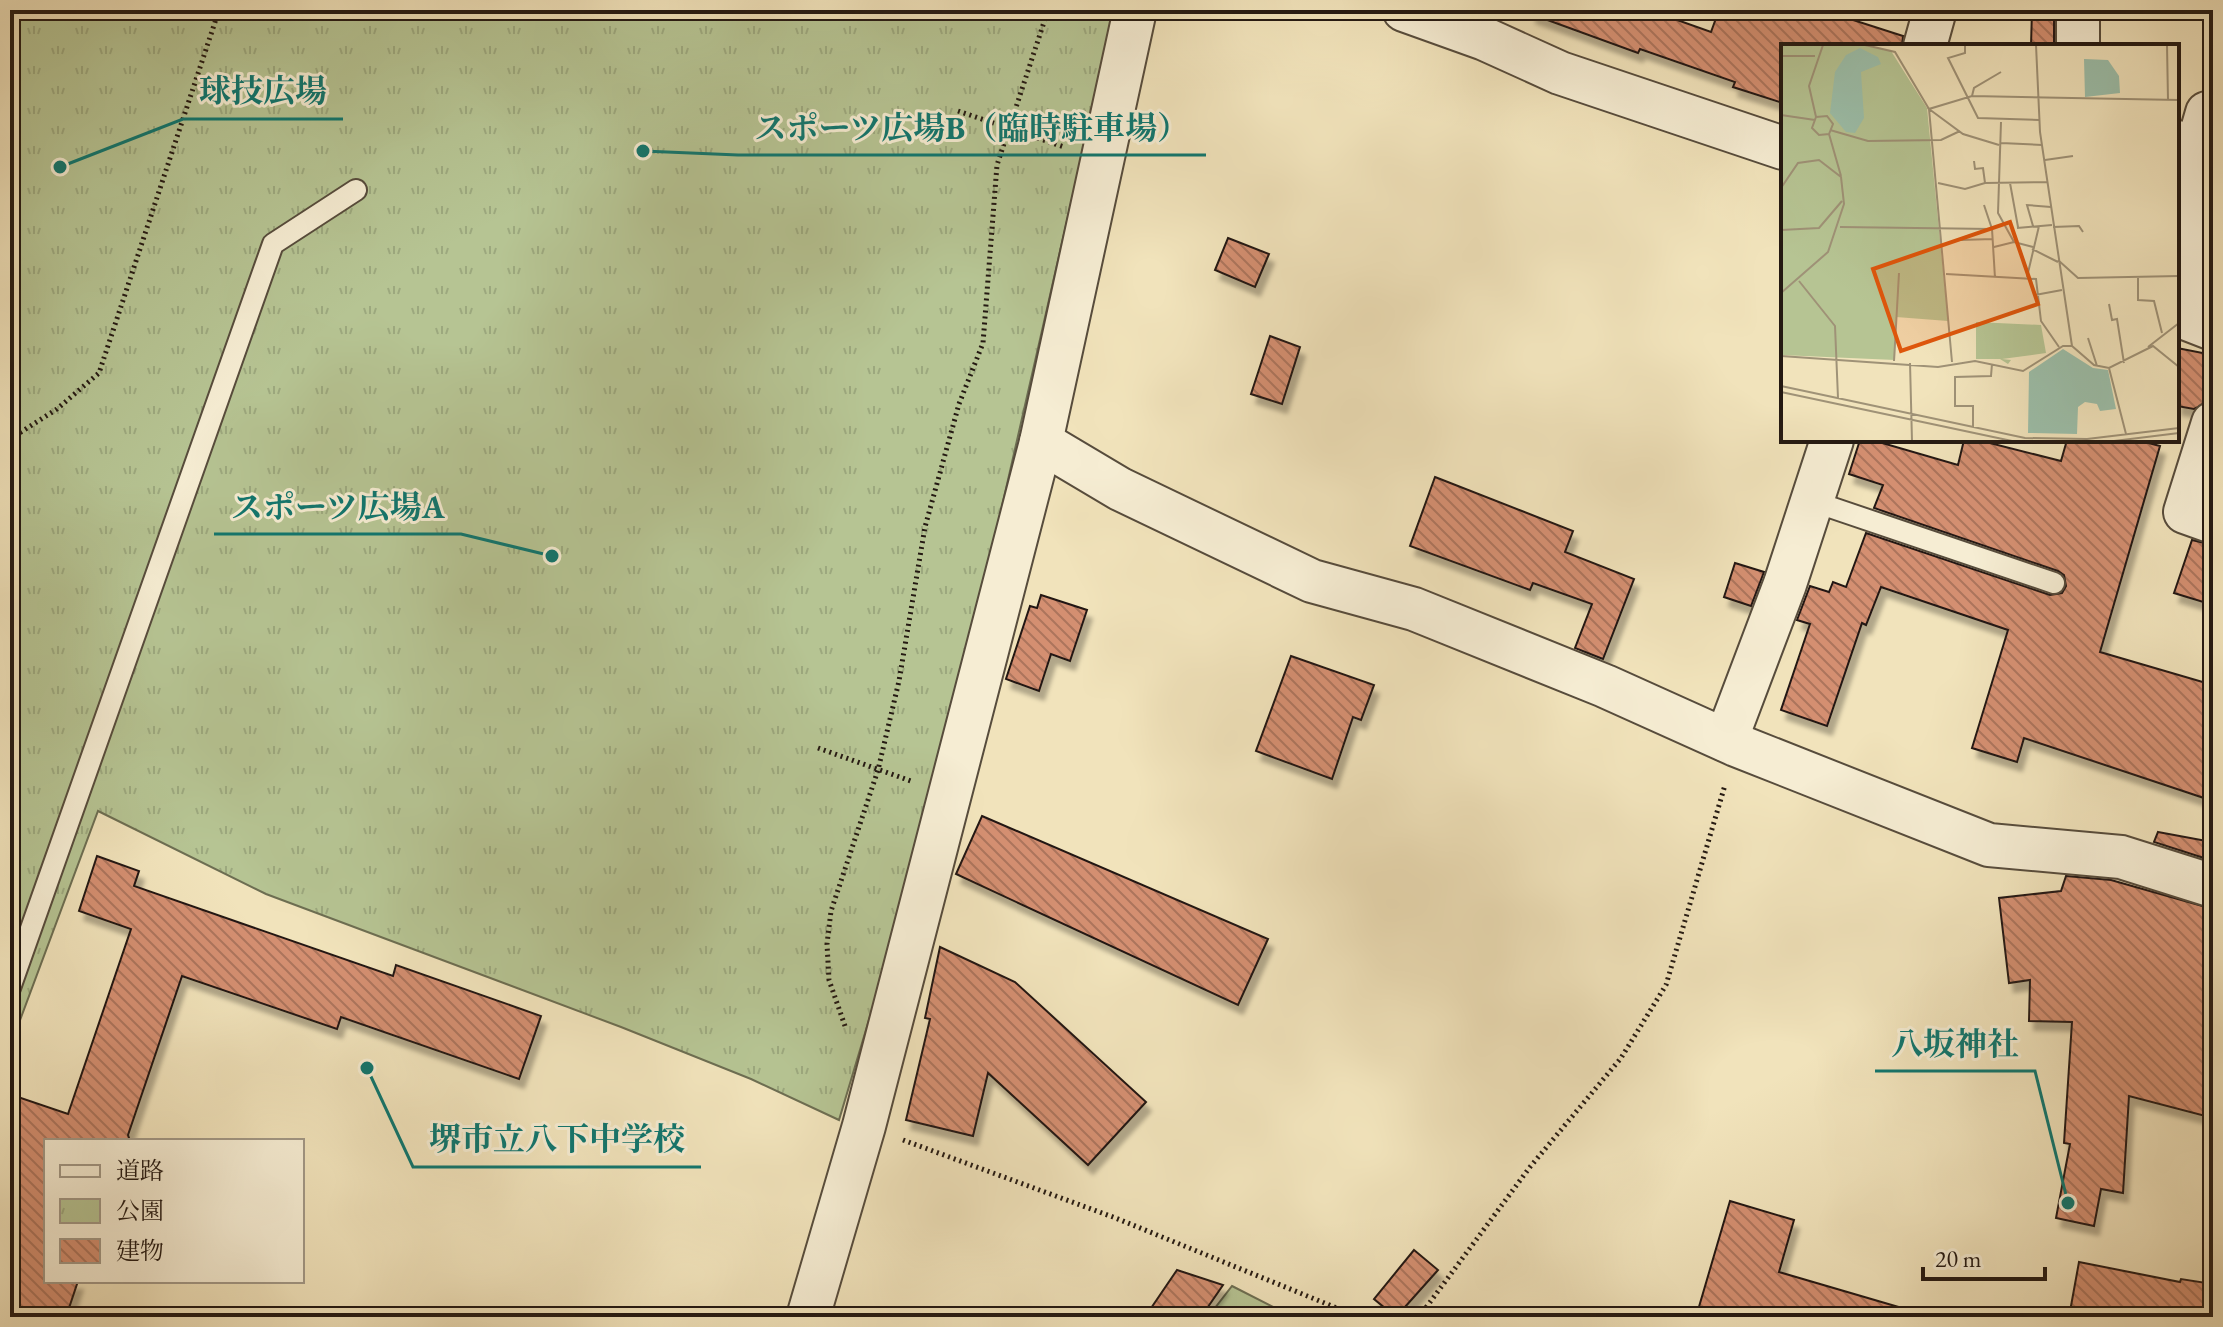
<svg xmlns="http://www.w3.org/2000/svg" width="2223" height="1327" viewBox="0 0 2223 1327" font-family="'EB Garamond','Noto Serif JP',serif">
  <style>
    .grass { fill: #b6c493; stroke: #6d6e52; stroke-width: 2 }
    .park { fill: url(#park-tufts); stroke: #6d6e52; stroke-width: 2 }
    .building { fill: url(#building-back-hatch); stroke: #241912; stroke-width: 2; filter: url(#shadow) }
    .lines { fill: none; stroke-linecap: round; stroke-linejoin: round }
    .service-casing { stroke: #574c3c; stroke-width: 24 }
    .minor-casing { stroke: #574c3c; stroke-width: 46 }
    .path { stroke: #241912; stroke-width: 5; stroke-dasharray: 2 4; stroke-linecap: butt }
    .service { stroke: #f6edd3; stroke-width: 20 }
    .minor { stroke: #f6edd3; stroke-width: 42 }
    .inset-road { fill: none; stroke: #9f9277; stroke-width: 2 }
    .view { fill: #de560c; fill-opacity: 0.15; stroke: #de560c; stroke-width: 4 }
    .inset-edge { fill: none; stroke: #241912; stroke-width: 4 }
    .leader { fill: none; stroke: #0f766e; stroke-width: 3 }
    .callout-dot { fill: #0f766e; stroke: #f6edd3; stroke-width: 3 }
    .callout-label { font-size: 32px; text-anchor: middle; font-weight: bold; fill: #0f766e; stroke: #f6edd3; stroke-width: 6; stroke-linejoin: round; paint-order: stroke }
  </style>
  <defs>
    <pattern id="park-tufts" width="24" height="20" patternUnits="userSpaceOnUse" patternTransform="scale(2)"><rect width="24" height="20" fill="#b6c493"/><path d="M3 7l-1-3M5 7V3M7 7l1-3M15 17l-1-3M17 17v-4M19 17l1-3" fill="none" stroke="#9ca87e"/></pattern>
    <pattern id="building-back-hatch" width="6" height="6" patternUnits="userSpaceOnUse" patternTransform="scale(2)"><rect width="6" height="6" fill="#d48f71"/><path d="M-1 5l2 2M0 0l6 6M5-1l2 2" fill="none" stroke="#ac745b"/></pattern>
    <filter id="shadow"><feDropShadow dx="5" dy="9" stdDeviation="2" flood-color="#0004"/></filter>
  </defs>
  <rect width="100%" height="100%" fill="#f1e3bb"/>
  <filter id="stains"><feTurbulence type="fractalNoise" baseFrequency=".0025" numOctaves="4"/><feColorMatrix values="0 0 0 0 .2 0 0 0 0 .09 0 0 0 0 .02 0 0 0 .5 -.17"/></filter>
  <radialGradient id="worn" r=".72"><stop offset=".6" stop-color="#630" stop-opacity="0"/><stop offset="1" stop-color="#630" stop-opacity=".3"/></radialGradient>
  <path class="grass" d="M 1232,1286 L 1293,1317 L 1208,1317 Z"/>
  <path class="park" d="M 10,10 L 1115,10 L 936,796 L 839,1120 L 751,1079 L 621,1027 L 266,894 L 98,811 L 10,1047 Z"/>
  <g class="building">
    <path d="M 1531,10 L 1649,10 L 1711,32 L 1719,10 L 1822,10 L 1903,36 L 1902,46 L 1783,46 L 1783,103 L 1733,87 L 1735,82 L 1640,49 L 1638,53 L 1531,14 Z"/>
    <path d="M 2032,10 L 2054,10 L 2054,46 L 2031,46 Z"/>
    <path d="M 1228,238 L 1269,254 L 1255,287 L 1215,270 Z"/>
    <path d="M 1270,336 L 1300,347 L 1282,404 L 1251,394 Z"/>
    <path d="M 2177,348 L 2213,355 L 2213,400 L 2194,409 L 2177,406 Z"/>
    <path d="M 1860,440 L 1872,440 L 1958,465 L 1964,440 L 1978,440 L 2061,461 L 2067,440 L 2137,440 L 2160,446 L 2100,652 L 2213,685 L 2213,801 L 2024,738 L 2017,762 L 1972,748 L 2008,630 L 1881,587 L 1866,625 L 1862,623 L 1827,726 L 1781,710 L 1810,624 L 1797,620 L 1810,586 L 1829,592 L 1833,582 L 1846,587 L 1866,533 L 2050,595 L 2062,593 L 2066,586 L 2064,575 L 2058,571 L 1874,508 L 1883,485 L 1849,474 Z"/>
    <path d="M 1435,477 L 1573,531 L 1565,552 L 1634,579 L 1603,659 L 1575,648 L 1592,604 L 1533,583 L 1530,590 L 1410,546 Z"/>
    <path d="M 2192,540 L 2213,545 L 2213,605 L 2174,593 Z"/>
    <path d="M 1735,563 L 1764,572 L 1751,606 L 1724,597 Z"/>
    <path d="M 1041,595 L 1087,610 L 1070,661 L 1051,654 L 1039,691 L 1006,679 L 1030,606 L 1037,608 Z"/>
    <path d="M 1291,656 L 1374,685 L 1361,720 L 1353,717 L 1332,779 L 1256,751 Z"/>
    <path d="M 982,816 L 1268,939 L 1238,1005 L 956,874 Z"/>
    <path d="M 2158,832 L 2212,842 L 2207,859 L 2154,842 Z"/>
    <path d="M 97,856 L 139,871 L 134,886 L 393,976 L 396,965 L 541,1016 L 519,1079 L 341,1017 L 337,1029 L 182,976 L 128,1135 L 130,1141 L 46,1141 L 46,1281 L 78,1281 L 66,1317 L 10,1317 L 10,1119 L 18,1097 L 68,1114 L 131,929 L 79,911 Z"/>
    <path d="M 2066,876 L 2111,880 L 2213,909 L 2213,1118 L 2129,1096 L 2123,1193 L 2101,1189 L 2094,1226 L 2056,1218 L 2070,1144 L 2064,1143 L 2072,1022 L 2029,1021 L 2030,980 L 2009,983 L 1999,898 L 2061,891 Z"/>
    <path d="M 940,947 L 1015,982 L 1146,1102 L 1088,1165 L 988,1073 L 973,1136 L 906,1120 L 930,1019 L 925,1018 Z"/>
    <path d="M 1730,1201 L 1794,1220 L 1779,1272 L 1902,1308 L 1900,1317 L 1696,1317 Z"/>
    <path d="M 1414,1250 L 1438,1270 L 1396,1317 L 1374,1299 Z"/>
    <path d="M 2079,1262 L 2180,1282 L 2181,1279 L 2213,1284 L 2210,1317 L 2069,1317 Z"/>
    <path d="M 1177,1270 L 1223,1285 L 1201,1317 L 1145,1317 Z"/>
  </g>
  <g class="lines">
    <g class="service-casing">
      <g id="service">
        <path d="M 1812,501 L 2054,583"/>
        <path d="M 10,988 L 273,244 L 356,190"/>
      </g>
    </g>
    <g class="minor-casing">
      <g id="minor">
        <path d="M 1404,10 L 1485,39 L 1560,73 L 1783,148"/>
        <path d="M 1925,46 L 1935,10"/>
        <path d="M 2078,46 L 2078,10"/>
        <path d="M 2177,142 L 2194,158 L 2193,213 L 2179,315"/>
        <path d="M 2194,158 L 2207,113 L 2213,114"/>
        <path d="M 2177,315 L 2213,329"/>
        <path d="M 2213,423 L 2185,512 L 2213,522"/>
        <path d="M 1041,442 L 1120,489 L 1312,581 L 1414,609 L 1605,686 L 1736,745 L 1989,845 L 2121,857 L 2213,886"/>
        <path d="M 1726,740 L 1785,584 L 1832,440"/>
        <path d="M 808,1317 L 864,1126 L 1041,442 L 1135,10"/>
      </g>
    </g>
    <g class="path">
      <path d="M 958,111 L 1064,147"/>
      <path d="M 10,439 L 57,409 L 99,373 L 219,10"/>
      <path d="M 818,748 L 911,781"/>
      <path d="M 845,1026 L 829,980 L 827,944 L 831,911 L 878,770 L 899,681 L 925,527 L 959,404 L 983,343 L 997,165 L 1048,10"/>
      <path d="M 903,1140 L 1113,1217 L 1359,1317"/>
      <path d="M 1419,1317 L 1530,1167 L 1621,1058 L 1666,985 L 1725,785"/>
    </g>
    <use href="#service" class="service"/>
    <use href="#minor" class="minor"/>
  </g>
  <g transform="translate(1781 44)">
    <rect width="398" height="398" fill="#f1e3bb"/>
    <path d="M 195,278 L 260,281 L 265,309 L 221,315 L 230,316 L 227,320 L 219,315 L 195,315 Z" fill="#b6c493"/>
    <path d="M 0,1 L 81,1 L 110,7 L 146,64 L 167,277 L 115,273 L 114,316 L 0,311 Z" fill="#b6c493"/>
    <path d="M 41,16 L 54,28 L 49,66 L 39,67 L 31,45 Z" fill="#b6c493"/>
    <path d="M 79,4 L 97,13 L 100,20 L 80,28 L 83,74 L 74,89 L 65,88 L 49,69 L 54,28 L 65,11 ZM 303,15 L 327,16 L 338,32 L 339,49 L 304,53 ZM 282,305 L 312,324 L 327,326 L 335,365 L 319,367 L 316,360 L 304,358 L 297,363 L 296,390 L 247,389 L 248,328 Z" fill="#9cbfaa"/>
    <path class="inset-road" d="M 84,1 L 114,8 L 148,65 L 171,318M 184,1 L 184,9 L 167,14 L 197,74 L 258,76M 255,1 L 259,88 L 291,302M 386,1 L 387,56M 0,12 L 34,12M 191,52 L 193,44 L 220,28M 0,71 L 34,76M 35,73 L 46,72 L 52,80 L 48,90 L 38,91 L 31,84 L 35,73 L 28,42 L 42,1M 220,78 L 217,169 L 233,198M 49,86 L 87,97 L 160,96 L 179,87M 48,90 L 60,132M 220,99 L 261,101M 218,101 L 182,90 L 148,65 L 191,52 L 398,56M 264,116 L 292,112M 193,117 L 194,125 L 202,124 L 204,139 L 267,138M 157,139 L 184,145 L 204,139M 229,139 L 237,183M 0,144 L 17,119 L 38,116 L 60,133 L 63,160 L 47,208 L 0,249M 203,161 L 211,185 L 214,234M 252,182 L 246,161 L 270,163M 59,183 L 211,185M 272,183 L 298,182 L 302,188M 236,184 L 271,181M 0,186 L 38,184 L 61,157M 179,196 L 212,195M 213,203 L 233,198 L 252,203M 251,205 L 277,218M 277,216 L 297,234 L 398,232M 165,230 L 255,235 L 260,277 L 278,303M 357,232 L 357,256 L 373,257 L 381,289M 246,233 L 258,182M 18,237 L 54,282 L 57,354M 254,251 L 281,246M 328,260 L 331,276 L 336,275 L 343,319M 398,288 L 398,322M 307,294 L 316,322M 367,303 L 398,279M 0,312 L 157,323 L 194,317 L 242,327 L 282,302 L 291,302 L 313,321 L 328,324 L 372,302 L 398,323M 113,317 L 118,229M 129,319 L 131,397M 328,324 L 345,390M 0,342 L 244,394 L 306,395 L 398,384M 0,348 L 231,397M 192,383 L 192,362 L 174,362 L 174,333 L 210,332 L 211,320M 333,397 L 398,389"/>
    <path class="view" d="M 229,178 L 257,260 L 120,307 L 92,225 Z"/>
    <rect width="398" height="398" class="inset-edge"/>
  </g>
  <path class="leader" d="M60 167L183 119H343M643 151L738 155H1206M552 556L461 534H214M2068 1203L2035 1071H1875M367 1068L413 1167H701"/>
  <g class="callout-dot">
    <circle cx="60" cy="167" r="8"/>
    <circle cx="643" cy="151" r="8"/>
    <circle cx="552" cy="556" r="8"/>
    <circle cx="2068" cy="1203" r="8"/>
    <circle cx="367" cy="1068" r="8"/>
  </g>
  <g class="callout-label">
    <text x="263" y="102">球技広場</text>
    <text x="972" y="139">スポーツ広場B（臨時駐車場）</text>
    <text x="338" y="518">スポーツ広場A</text>
    <text x="1955" y="1055">八坂神社</text>
    <text x="557" y="1150">堺市立八下中学校</text>
  </g>
  <rect width="2223" height="1327" fill="none" stroke="#f1e3bb" stroke-width="40"/>
  <rect x="12" y="12" width="2199" height="1303" fill="none" stroke="#241912" stroke-width="4"/>
  <rect x="20" y="20" width="2183" height="1287" fill="none" stroke="#241912" stroke-width="2"/>
  <rect x="44" y="1139" width="260" height="144" fill="#f6edd3" stroke="#a29886" stroke-width="2"/>
  <rect x="60" y="1165" width="40" height="12" fill="#f6edd3" stroke="#a29886" stroke-width="2"/>
  <text x="116" y="1179" font-size="24" fill="#241912">道路</text>
  <rect x="60" y="1199" width="40" height="24" fill="url(#park-tufts)" stroke="#a29886" stroke-width="2"/>
  <text x="116" y="1219" font-size="24" fill="#241912">公園</text>
  <rect x="60" y="1239" width="40" height="24" fill="url(#building-back-hatch)" stroke="#a29886" stroke-width="2"/>
  <text x="116" y="1259" font-size="24" fill="#241912">建物</text>
  <path d="M1923 1267v12h122v-12" fill="none" stroke="#241912" stroke-width="4"/>
  <text x="1935" y="1267" font-size="24" fill="#241912" stroke="#f6edd3" stroke-width="6" paint-order="stroke">20 m</text>
  <rect width="100%" height="100%" filter="url(#stains)"/>
  <rect width="100%" height="100%" fill="url(#worn)"/>
</svg>
